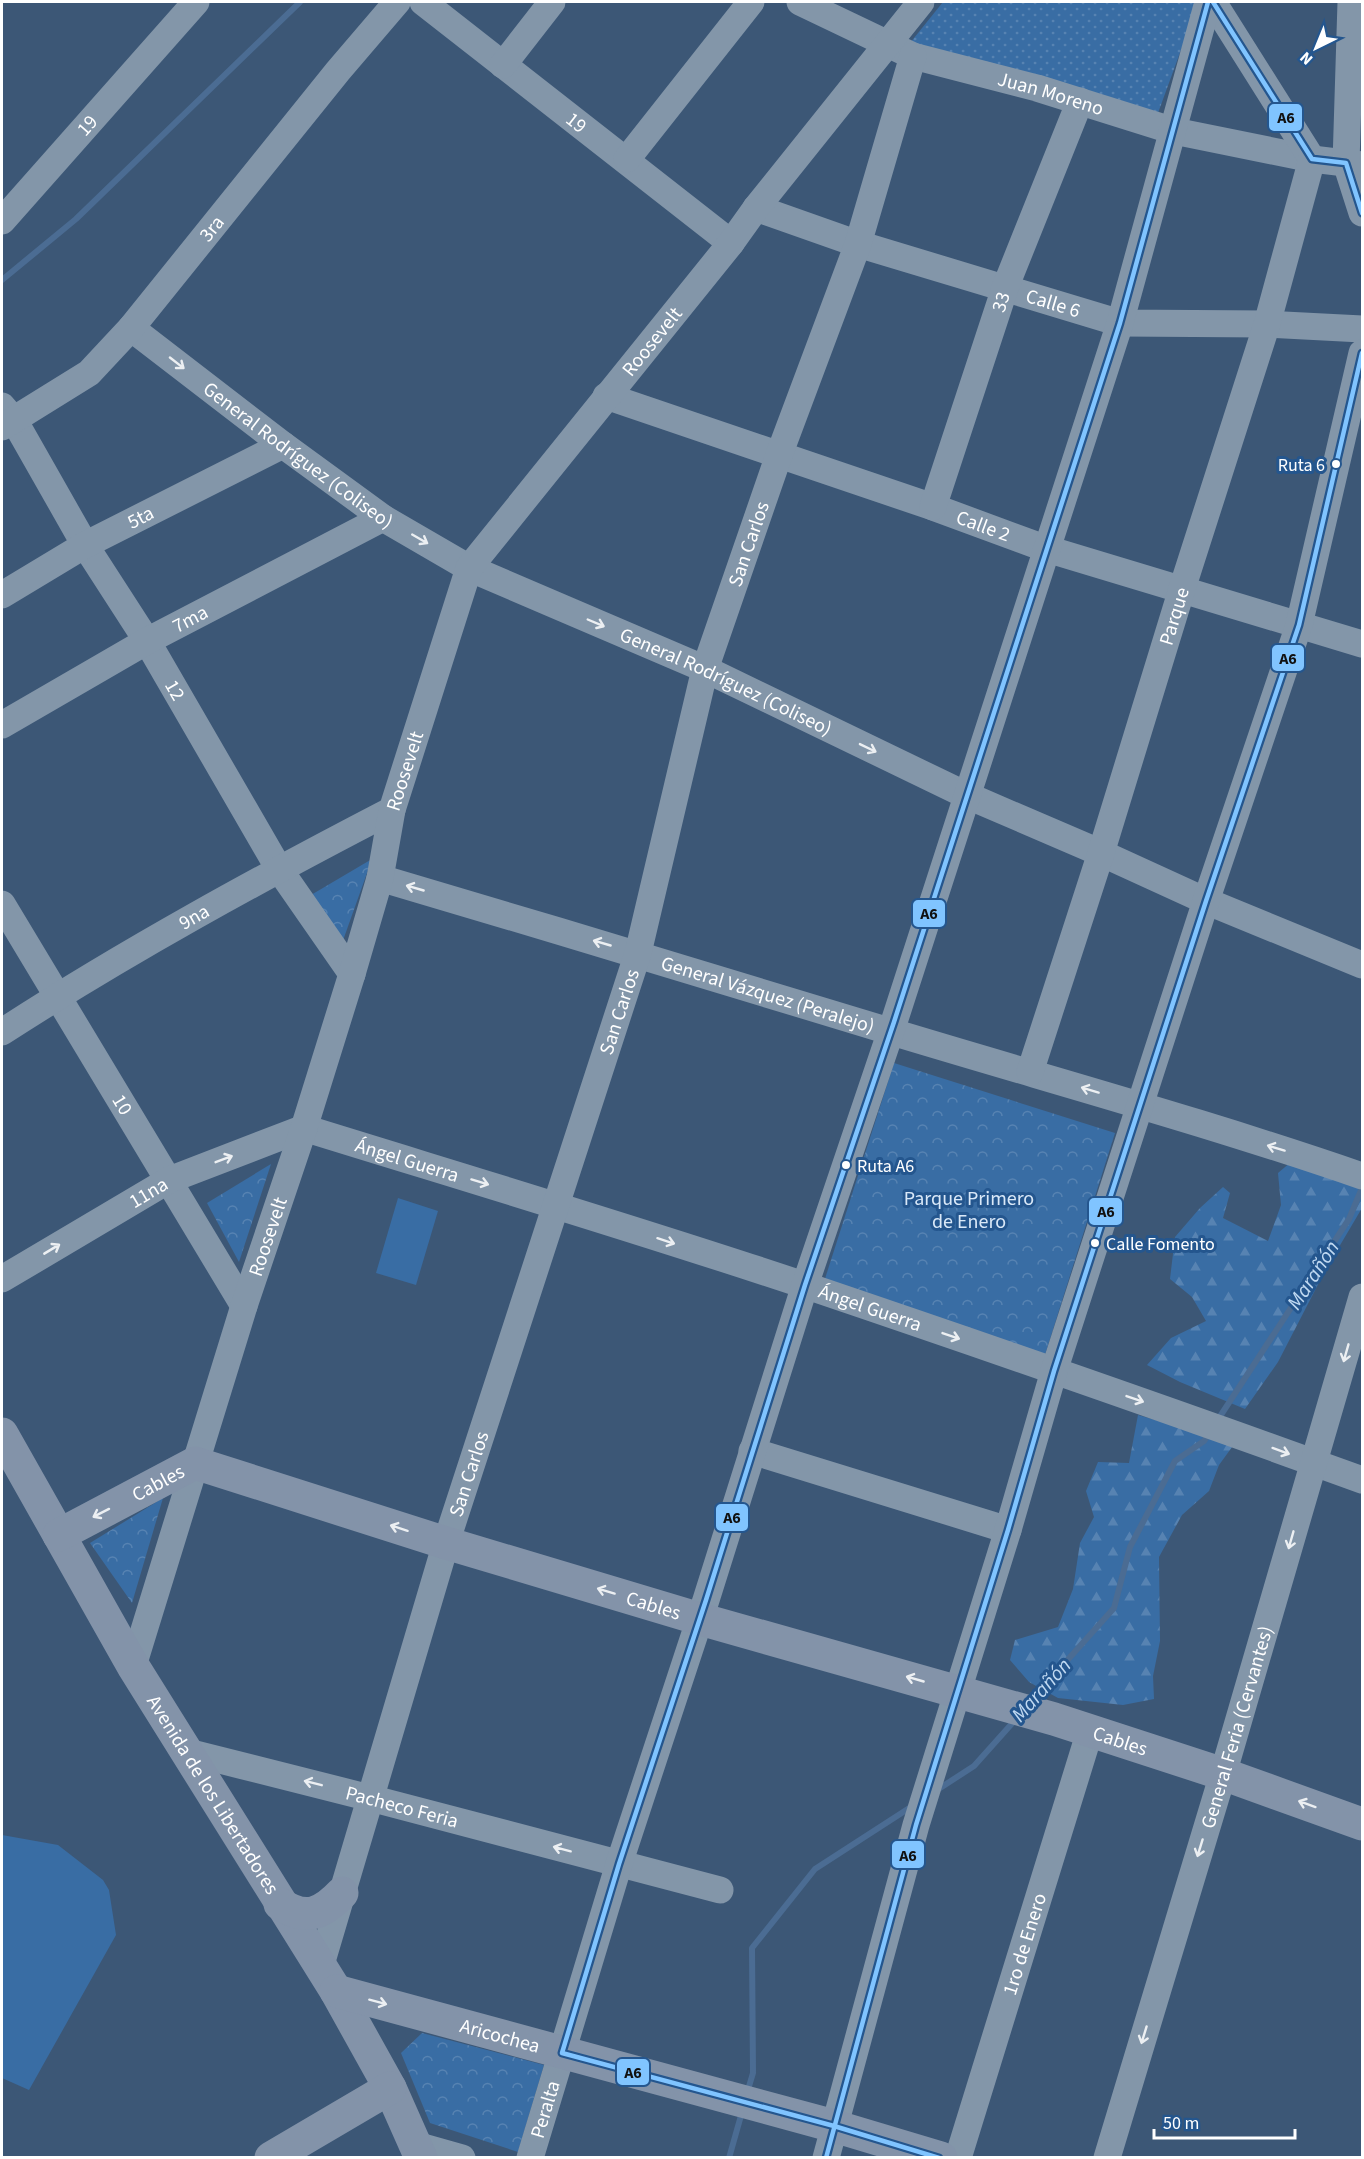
<svg xmlns="http://www.w3.org/2000/svg" width="1364" height="2159" viewBox="0 0 1364 2159" font-family="'Source Sans 3',sans-serif">
  <style>
    .grass { fill: url(#grass-dots) }
    .forest { fill: url(#forest-firs) }
    .park { fill: url(#park-crowns) }
    .pitch { fill: #396da4 }
    .lines { fill: none; stroke-linecap: round; stroke-linejoin: round }
    .stream { stroke: #4b6c93; stroke-width: 6 }
    .minor { stroke: #8396a9; stroke-width: 27 }
    .major { stroke: #8393a9; stroke-width: 33 }
    .bus-1-casing { stroke: #24568e; stroke-width: 9 }
    .bus-1 { stroke: #80c4ff; stroke-width: 4.5 }
    .oneway { stroke: #eceff2 }
    .bus-dot { fill: #fff; stroke: #24568e; stroke-width: 2 }
    .labels { text-anchor: middle; stroke-width: 6; stroke-linejoin: round; paint-order: stroke }
    .bus-label { font-size: 18px; fill: #fff; stroke: #24568e; text-anchor: start }
    .street-label { font-size: 20px; fill: #fff; stroke: #24568e }
    .park-label { font-size: 20px; fill: #d9e8f8; stroke: #24568e }
    .water-label { font-size: 21px; font-style: italic; fill: #c0d9f2; stroke: #24568e }
    .line-badge { stroke: #24568e; stroke-width: 2 }
    .pale-badge-label { font-size: 16px; text-anchor: middle; font-weight: bold; fill: #111 }
  </style>
  <defs>
    <pattern id="grass-dots" width="8" height="8" patternUnits="userSpaceOnUse" patternTransform="scale(1.5)"><rect width="8" height="8" fill="#396da4"/><path d="M2 2h.1M6 6h.1" fill="none" stroke="#5783b2" stroke-width="1.8" stroke-linecap="round"/></pattern>
    <pattern id="forest-firs" width="22" height="20" patternUnits="userSpaceOnUse" patternTransform="scale(1.5)"><rect width="22" height="20" fill="#396da4"/><path d="M5 1l3.5 6h-7zM16 11l3.5 6h-7z" fill="#5783b2"/></pattern>
    <pattern id="park-crowns" width="20" height="18" patternUnits="userSpaceOnUse" patternTransform="scale(1.5)"><rect width="20" height="18" fill="#396da4"/><path d="M2 6a3 3 0 1 1 6 0M12 15a3 3 0 1 1 6 0" fill="none" stroke="#5783b2"/></pattern>
  </defs>
  <rect width="100%" height="100%" fill="#3c5776"/>
  <path class="grass" d="M 943,2 L 1194,2 L 1197,6 L 1158,113 L 910,43 Z"/>
  <g class="forest">
    <path d="M 1291,1162 L 1362,1186 L 1362,1208 L 1326,1269 L 1278,1362 L 1245,1409 L 1180,1382 L 1147,1365 L 1171,1338 L 1206,1321 L 1192,1297 L 1170,1279 L 1175,1237 L 1200,1208 L 1223,1187 L 1230,1193 L 1223,1218 L 1268,1241 L 1281,1205 L 1278,1173 Z"/>
    <path d="M 1138,1415 L 1235,1443 L 1219,1465 L 1209,1491 L 1182,1515 L 1159,1557 L 1160,1641 L 1153,1676 L 1154,1699 L 1123,1705 L 1058,1698 L 1029,1682 L 1010,1660 L 1015,1640 L 1058,1627 L 1073,1589 L 1080,1543 L 1094,1517 L 1086,1491 L 1098,1462 L 1129,1463 Z"/>
  </g>
  <g class="park">
    <path d="M 372,859 L 341,946 L 311,895 Z"/>
    <path d="M 894,1063 L 1115,1133 L 1044,1358 L 823,1285 Z"/>
    <path d="M 271,1164 L 239,1262 L 207,1203 Z"/>
    <path d="M 163,1498 L 132,1603 L 90,1543 Z"/>
    <path d="M 422,2033 L 544,2065 L 518,2152 L 430,2123 L 401,2053 Z"/>
  </g>
  <g class="pitch">
    <path d="M 398,1198 L 438,1211 L 416,1285 L 376,1273 Z"/>
    <path d="M 2,1835 L 58,1845 L 103,1880 L 109,1890 L 116,1935 L 29,2090 L 2,2078 Z"/>
  </g>
  <g class="lines">
    <g class="stream">
      <path d="M 2,280 L 76,219 L 300,2"/>
      <path d="M 1217,1421 L 1349,1219 L 1362,1188"/>
      <path d="M 1030,1702 L 1114,1608 L 1130,1547 L 1175,1461 L 1204,1441 L 1210,1432"/>
      <path d="M 937,1790 L 974,1766 L 1016,1719"/>
      <path d="M 747,2093 L 753,2073 L 752,1948 L 815,1869 L 914,1805"/>
      <path d="M 729,2158 L 742,2112"/>
    </g>
    <g class="minor">
      <path id="s1" d="M 423,2 L 731,243"/>
      <path id="s2" d="M 800,2 L 913,56 L 1037,88 L 1174,131 L 1312,159 L 1362,165"/>
      <path d="M 1213,2 L 1312,159"/>
      <path d="M 1351,2 L 1346,163 L 1362,213"/>
      <path d="M 503,65 L 552,2"/>
      <path d="M 627,159 L 751,2"/>
      <path id="s3" d="M 756,208 L 858,244 L 1120,323 L 1267,324 L 1362,329"/>
      <path id="s4" d="M 2,221 L 196,2"/>
      <path id="s5" d="M 131,328 L 283,445 L 383,518 L 469,568 L 705,669 L 966,795 L 1101,853 L 1206,901 L 1362,965"/>
      <path id="s6" d="M 606,396 L 933,507 L 1047,549 L 1362,644"/>
      <path id="s7" d="M 2,406 L 14,420 L 85,545 L 147,641 L 279,869 L 352,974"/>
      <path id="s8" d="M 2,427 L 89,373 L 131,328 L 338,71 L 397,2"/>
      <path id="s9" d="M 933,507 L 1005,288 L 1080,101"/>
      <path id="s10" d="M 2,595 L 85,545 L 283,445"/>
      <path id="s11" d="M 2,725 L 147,641 L 383,518"/>
      <path id="s12" d="M 380,878 C 550,928 719,979 889,1031 C 1047,1079 1206,1122 1362,1176"/>
      <path id="s13" d="M 2,904 L 244,1306"/>
      <path id="s14" d="M 2,1032 C 127,951 259,879 392,810"/>
      <path id="s15" d="M 1030,1072 L 1101,853 L 1182,589 L 1267,324 L 1312,159"/>
      <path id="s16" d="M 304,1128 C 472,1180 640,1230 807,1286 C 993,1349 1178,1413 1362,1480"/>
      <path id="s17" d="M 2,1279 L 169,1180 L 304,1128"/>
      <path d="M 752,1451 L 1008,1530"/>
      <path id="s18" d="M 133,1666 L 244,1306 L 304,1128 L 352,974 L 380,878 L 392,810 L 469,568 L 731,243 L 756,208 L 921,2"/>
      <path id="s19" d="M 184,1751 L 370,1798 L 720,1890"/>
      <path id="s20" d="M 320,1968 L 446,1543 L 638,953 L 705,669 L 779,455 L 858,244 L 913,56"/>
      <path d="M 416,2145 L 462,2158"/>
      <path id="s21" d="M 530,2158 L 619,1864 L 706,1600 L 805,1285 L 894,1022 L 1120,323 L 1208,2"/>
      <path d="M 826,2158 L 916,1825 L 1008,1530 L 1054,1371 L 1206,901 L 1299,625 L 1362,353"/>
      <path id="s22" d="M 958,2158 L 1090,1731"/>
      <path id="s23" d="M 1107,2158 L 1223,1774 L 1362,1297"/>
    </g>
    <g class="major">
      <path id="s24" d="M 2,1434 L 133,1666 L 336,1991 L 390,2088 L 421,2158"/>
      <path id="s25" d="M 59,1535 L 195,1463 L 446,1543 L 700,1619 L 1054,1719 L 1223,1774 L 1362,1824"/>
      <path d="M 280,1904 C 306,1921 322,1914 342,1893"/>
      <path id="s26" d="M 336,1991 L 834,2126 L 941,2158"/>
      <path d="M 271,2158 L 390,2088"/>
    </g>
    <g class="bus-1-casing">
      <g id="bus-1">
        <path d="M 1213,2 L 1312,159 L 1346,163 L 1362,213"/>
        <path d="M 826,2158 L 916,1825 L 1008,1530 L 1054,1371 L 1206,901 L 1299,625 L 1362,353"/>
        <path d="M 939,2158 L 834,2126 L 562,2053 L 619,1864 L 706,1600 L 805,1285 L 894,1022 L 1120,323 L 1208,2"/>
      </g>
    </g>
    <use href="#bus-1" class="bus-1"/>
  </g>
  <defs><path id="oneway-shaft" d="M-6 0H5M1.5-3L5.5 0L1.5 3" fill="none" stroke-width="1.6" stroke-linecap="round" stroke-linejoin="round" transform="scale(1.5)"/></defs>
  <g class="oneway">
    <use href="#oneway-shaft" transform="translate(177 363) rotate(38)"/>
    <use href="#oneway-shaft" transform="translate(420 539) rotate(30)"/>
    <use href="#oneway-shaft" transform="translate(596 623) rotate(23)"/>
    <use href="#oneway-shaft" transform="translate(868 748) rotate(26)"/>
    <use href="#oneway-shaft" transform="translate(415 888) rotate(-164)"/>
    <use href="#oneway-shaft" transform="translate(602 943) rotate(-164)"/>
    <use href="#oneway-shaft" transform="translate(1090 1090) rotate(-163)"/>
    <use href="#oneway-shaft" transform="translate(1276 1148) rotate(-163)"/>
    <use href="#oneway-shaft" transform="translate(224 1159) rotate(-21)"/>
    <use href="#oneway-shaft" transform="translate(480 1182) rotate(17)"/>
    <use href="#oneway-shaft" transform="translate(666 1241) rotate(18)"/>
    <use href="#oneway-shaft" transform="translate(52 1249) rotate(-31)"/>
    <use href="#oneway-shaft" transform="translate(951 1336) rotate(19)"/>
    <use href="#oneway-shaft" transform="translate(1346 1353) rotate(106)"/>
    <use href="#oneway-shaft" transform="translate(1135 1399) rotate(19)"/>
    <use href="#oneway-shaft" transform="translate(1281 1451) rotate(20)"/>
    <use href="#oneway-shaft" transform="translate(101 1513) rotate(153)"/>
    <use href="#oneway-shaft" transform="translate(399 1528) rotate(-162)"/>
    <use href="#oneway-shaft" transform="translate(1291 1540) rotate(106)"/>
    <use href="#oneway-shaft" transform="translate(606 1591) rotate(-163)"/>
    <use href="#oneway-shaft" transform="translate(915 1679) rotate(-164)"/>
    <use href="#oneway-shaft" transform="translate(313 1783) rotate(-166)"/>
    <use href="#oneway-shaft" transform="translate(1307 1804) rotate(-160)"/>
    <use href="#oneway-shaft" transform="translate(1200 1848) rotate(107)"/>
    <use href="#oneway-shaft" transform="translate(562 1849) rotate(-165)"/>
    <use href="#oneway-shaft" transform="translate(378 2002) rotate(15)"/>
    <use href="#oneway-shaft" transform="translate(1144 2035) rotate(107)"/>
  </g>
  <g class="bus-dot">
    <circle cx="1336" cy="464" r="5"/>
    <circle cx="846" cy="1165" r="5"/>
    <circle cx="1095" cy="1243" r="5"/>
  </g>
  <g class="labels">
    <g class="bus-label">
      <text x="1325" y="471" text-anchor="end">Ruta 6</text>
      <text x="857" y="1172">Ruta A6</text>
      <text x="1106" y="1250">Calle Fomento</text>
    </g>
    <g class="street-label">
      <text dy="7" stroke="none"><textPath href="#s2" startOffset="268">Juan Moreno</textPath></text>
      <text dy="7" stroke="none"><textPath href="#s1" startOffset="195">19</textPath></text>
      <text dy="7" stroke="none"><textPath href="#s4" startOffset="128">19</textPath></text>
      <text dy="7" stroke="none"><textPath href="#s8" startOffset="292">3ra</textPath></text>
      <text dy="7" stroke="none"><textPath href="#s9" startOffset="216">33</textPath></text>
      <text dy="7" stroke="none"><textPath href="#s3" startOffset="312">Calle 6</textPath></text>
      <text dy="7" stroke="none"><textPath href="#s18" startOffset="1440">Roosevelt</textPath></text>
      <text dy="7" stroke="none"><textPath href="#s5" startOffset="210">General Rodríguez (Coliseo)</textPath></text>
      <text dy="7" stroke="none"><textPath href="#s10" startOffset="159">5ta</textPath></text>
      <text dy="7" stroke="none"><textPath href="#s6" startOffset="399">Calle 2</textPath></text>
      <text dy="7" stroke="none"><textPath href="#s20" startOffset="1488">San Carlos</textPath></text>
      <text dy="7" stroke="none"><textPath href="#s15" startOffset="478">Parque</textPath></text>
      <text dy="7" stroke="none"><textPath href="#s11" startOffset="216">7ma</textPath></text>
      <text dy="7" stroke="none"><textPath href="#s5" startOffset="696">General Rodríguez (Coliseo)</textPath></text>
      <text dy="7" stroke="none"><textPath href="#s7" startOffset="333">12</textPath></text>
      <text dy="7" stroke="none"><textPath href="#s18" startOffset="936">Roosevelt</textPath></text>
      <text dy="7" stroke="none"><textPath href="#s14" startOffset="224">9na</textPath></text>
      <text dy="7" stroke="none"><textPath href="#s12" startOffset="405">General Vázquez (Peralejo)</textPath></text>
      <text dy="7" stroke="none"><textPath href="#s20" startOffset="1002">San Carlos</textPath></text>
      <text dy="7" stroke="none"><textPath href="#s13" startOffset="234">10</textPath></text>
      <text dy="7" stroke="none"><textPath href="#s16" startOffset="108">Ángel Guerra</textPath></text>
      <text dy="7" stroke="none"><textPath href="#s17" startOffset="170">11na</textPath></text>
      <text dy="7" stroke="none"><textPath href="#s18" startOffset="450">Roosevelt</textPath></text>
      <text dy="7" stroke="none"><textPath href="#s16" startOffset="594">Ángel Guerra</textPath></text>
      <text dy="7" stroke="none"><textPath href="#s20" startOffset="516">San Carlos</textPath></text>
      <text dy="7" stroke="none"><textPath href="#s25" startOffset="112">Cables</textPath></text>
      <text dy="7" stroke="none"><textPath href="#s25" startOffset="634">Cables</textPath></text>
      <text dy="7" stroke="none"><textPath href="#s23" startOffset="450">General Feria (Cervantes)</textPath></text>
      <text dy="7" stroke="none"><textPath href="#s25" startOffset="1120">Cables</textPath></text>
      <text dy="7" stroke="none"><textPath href="#s24" startOffset="418">Avenida de los Libertadores</textPath></text>
      <text dy="7" stroke="none"><textPath href="#s19" startOffset="225">Pacheco Feria</textPath></text>
      <text dy="7" stroke="none"><textPath href="#s22" startOffset="224">1ro de Enero</textPath></text>
      <text dy="7" stroke="none"><textPath href="#s26" startOffset="170">Aricochea</textPath></text>
      <text dy="7" stroke="none"><textPath href="#s21" startOffset="51">Peralta</textPath></text>
    </g>
    <g class="park-label">
      <text x="969" y="1205">Parque Primero<tspan x="969" dy="23">de Enero</tspan></text>
    </g>
    <g class="water-label">
      <text transform="translate(1313 1275) rotate(-57)" y="7">Marañón</text>
      <text transform="translate(1041 1690) rotate(-48)" y="7">Marañón</text>
    </g>
  </g>
  <g class="line-badge">
    <rect x="1268" y="103" width="35" height="29" rx="6" fill="#80c4ff"/>
    <rect x="1271" y="644" width="34" height="28" rx="6" fill="#80c4ff"/>
    <rect x="912" y="899" width="34" height="29" rx="6" fill="#80c4ff"/>
    <rect x="1088" y="1197" width="35" height="29" rx="6" fill="#80c4ff"/>
    <rect x="715" y="1503" width="34" height="29" rx="6" fill="#80c4ff"/>
    <rect x="891" y="1840" width="34" height="29" rx="6" fill="#80c4ff"/>
    <rect x="616" y="2058" width="34" height="28" rx="6" fill="#80c4ff"/>
  </g>
  <g class="pale-badge-label">
    <text x="1286" y="123">A6</text>
    <text x="1288" y="664">A6</text>
    <text x="929" y="919">A6</text>
    <text x="1106" y="1217">A6</text>
    <text x="732" y="1523">A6</text>
    <text x="908" y="1861">A6</text>
    <text x="633" y="2078">A6</text>
  </g>
  <rect width="1364" height="2159" fill="none" stroke="#ffffff" stroke-width="6"/>
  <g transform="translate(1316 48) rotate(223)" stroke="#24568e" stroke-width="4.5" paint-order="stroke">
  <path d="M0-4.5L10 22L0 15L-10 22Z" fill="#ffffff"/>
  <text y="-9" font-size="16" font-weight="bold" text-anchor="middle" fill="#ffffff">N</text>
  </g>
  <path d="M1154 2129v9h141v-9" fill="none" stroke="#ffffff" stroke-width="3"/>
  <text x="1163" y="2129" font-size="18" fill="#ffffff" stroke="#24568e" stroke-width="4.5" paint-order="stroke">50 m</text>
</svg>
